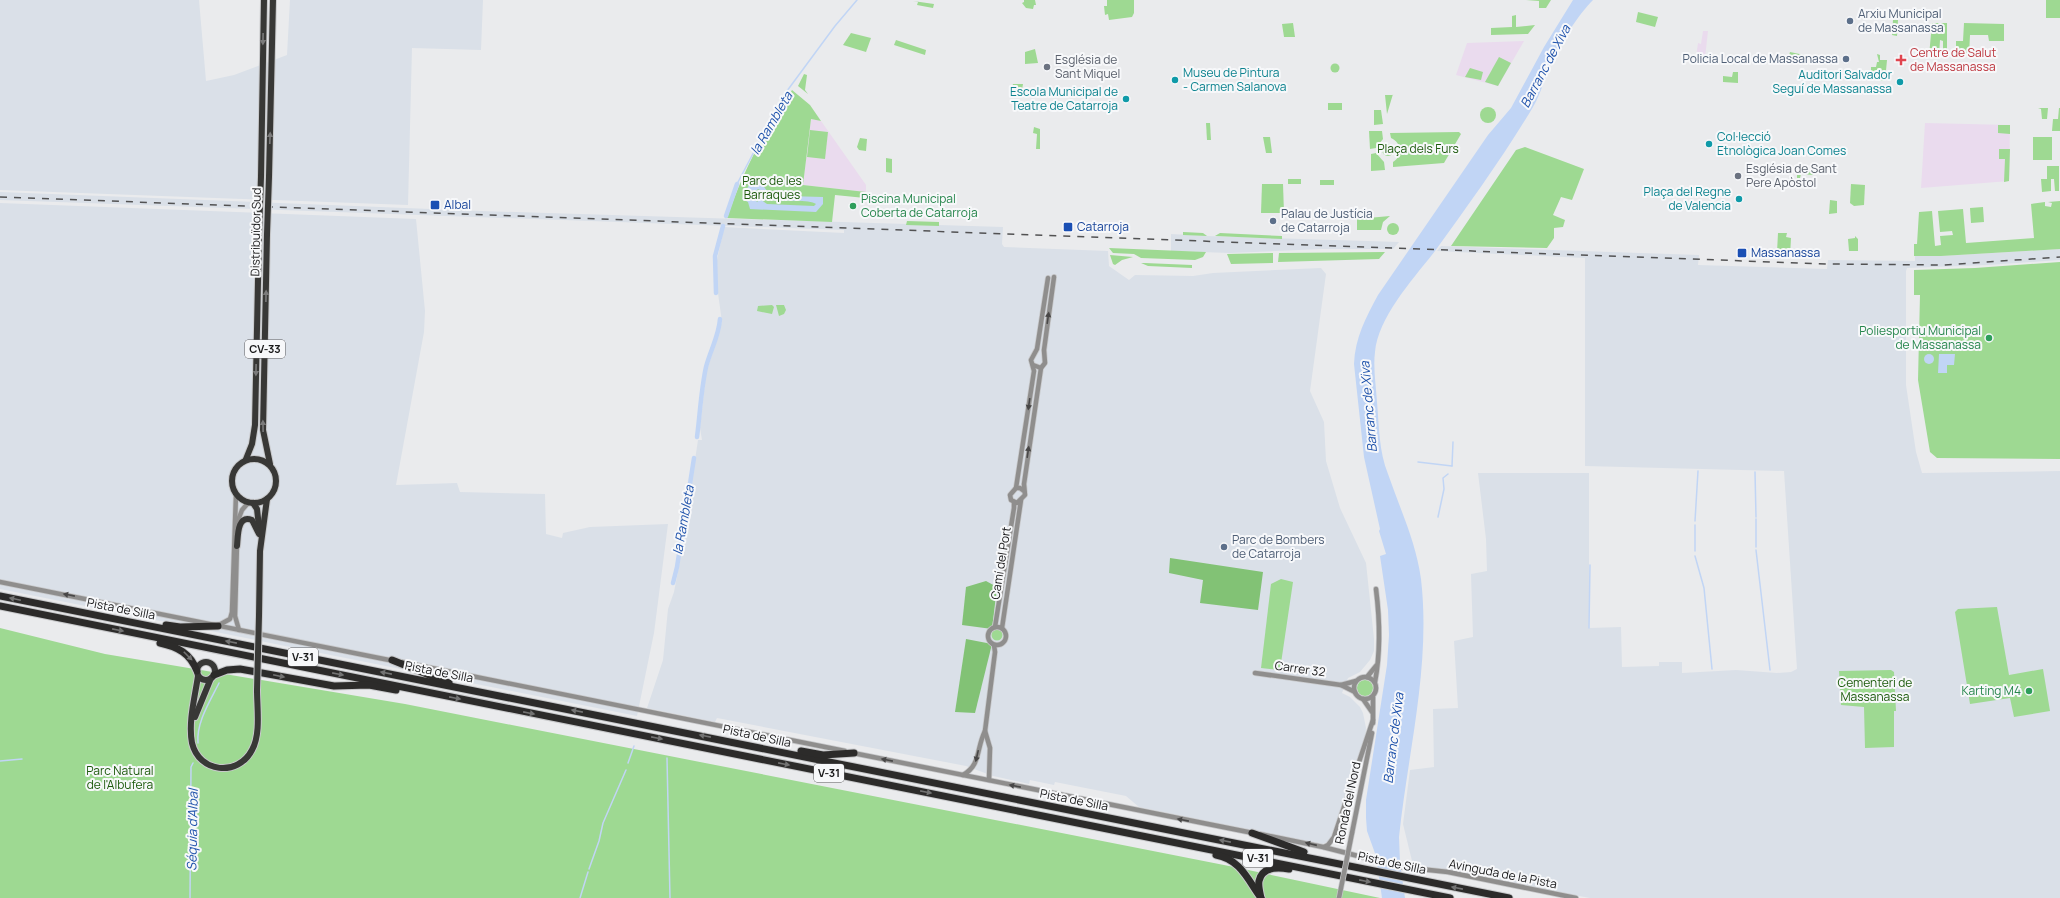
<svg xmlns="http://www.w3.org/2000/svg" width="2060" height="898" viewBox="0 0 2060 898" font-family="Manrope,sans-serif">
  <style>
    .built { fill: #dae0e8 }
    .education { fill: #eadbee }
    .green { fill: #9ed992 }
    .forest { fill: #82c275 }
    .water { fill: #c1d5f5; fill-rule: evenodd }
    .lines { fill: none; stroke-linecap: round; stroke-linejoin: round }
    .stream { stroke: #c1d5f5; stroke-width: 1.5 }
    .canal { stroke: #c1d5f5; stroke-width: 4.5 }
    .tertiary-casing { stroke: #c8c9cb; stroke-width: 6 }
    .trunk-casing { stroke: #c8c9cb; stroke-width: 8 }
    .motorway-casing { stroke: #c8c9cb; stroke-width: 9 }
    .tertiary { stroke: #8f8e8d; stroke-width: 4.5 }
    .trunk { stroke: #383836; stroke-width: 6 }
    .motorway { stroke: #2c2b2a; stroke-width: 7 }
    .rail { stroke: #525253; stroke-width: 1.5; stroke-dasharray: 7 7; stroke-linecap: butt }
    .tertiary-bridge-casing { stroke: #c8c9cb; stroke-width: 6; stroke-linecap: butt }
    .trunk-bridge-casing { stroke: #c8c9cb; stroke-width: 8; stroke-linecap: butt }
    .tertiary-bridge { stroke: #8f8e8d; stroke-width: 4.5 }
    .trunk-bridge { stroke: #383836; stroke-width: 6 }
    .oneway { fill: #7b7b7b }
    .oneway2 { fill: #484747 }
    .oneway3 { fill: #737373 }
    .service-dot { fill: #5c6f8a; stroke: #f7f8fa; stroke-width: 1.5 }
    .health-dot { fill: #e0444e; stroke: #f7f8fa; stroke-width: 1.5 }
    .worship-dot { fill: #6b7280; stroke: #f7f8fa; stroke-width: 1.5 }
    .culture-dot { fill: #0f9aa8; stroke: #f7f8fa; stroke-width: 1.5 }
    .transit-dot { fill: #1a4fb4; stroke: #f7f8fa; stroke-width: 1.5 }
    .leisure-dot { fill: #2e9e5b; stroke: #f7f8fa; stroke-width: 1.5 }
    .labels { text-anchor: middle; stroke-width: 4; stroke-linejoin: round; paint-order: stroke }
    .shield { fill: #f7f8fa; stroke: #5b5b5c; stroke-width: 1 }
    .shield-label { font-size: 11px; font-weight: bold; fill: #181819 }
    .service-label { font-size: 12px; fill: #4e5e75; stroke: #f7f8fa; text-anchor: start }
    .health-label { font-size: 12px; fill: #be3a42; stroke: #f7f8fa; text-anchor: start }
    .worship-label { font-size: 12px; fill: #5b616d; stroke: #f7f8fa; text-anchor: start }
    .culture-label { font-size: 12px; fill: #0d838f; stroke: #f7f8fa; text-anchor: end }
    .park-label { font-size: 12px; fill: #1c5a0c; stroke: #f7f8fa }
    .leisure-label { font-size: 12px; fill: #27864d; stroke: #f7f8fa; text-anchor: end }
    .transit-label { font-size: 12px; fill: #164399; stroke: #f7f8fa; text-anchor: start }
    .street-label { font-size: 12px; fill: #181819; stroke: #f7f8fa }
    .water-label { font-size: 13px; font-style: italic; fill: #1d51ab; stroke: #f7f8fa }
  </style>
  <rect width="100%" height="100%" fill="#eaebed"/>
  <g class="built">
    <path d="M 0,0 L 199,0 L 206,81 L 234,75 L 287,55 L 290,0 L 483,0 L 481,50 L 412,48 L 408,205 L 0,190 Z"/>
    <path d="M 0,192 L 481,211 L 1003,227 L 1002,244 L 1004,247 L 1108,251 L 1109,266 L 1129,280 L 1135,275 L 1193,276 L 1213,273 L 1321,268 L 1326,274 L 1310,391 L 1324,422 L 1326,461 L 1340,508 L 1366,563 L 1374,639 L 1374,651 L 1370,660 L 1360,672 L 1348,678 L 1342,693 L 1350,697 L 1360,707 L 1363,713 L 1366,728 L 1365,740 L 1331,837 L 1327,842 L 1322,844 L 1139,807 L 1126,796 L 1055,782 L 1054,785 L 1030,780 L 1029,784 L 993,776 L 966,766 L 717,718 L 715,722 L 647,708 L 663,660 L 668,609 L 674,592 L 679,566 L 698,440 L 702,440 L 700,428 L 706,373 L 722,322 L 717,286 L 717,260 L 724,227 L 844,233 L 844,230 L 0,200 Z"/>
    <path d="M 0,203 L 416,219 L 425,311 L 424,332 L 396,485 L 457,483 L 460,492 L 545,494 L 546,534 L 562,538 L 563,533 L 590,527 L 668,524 L 654,633 L 637,716 L 0,589 Z"/>
    <path d="M 1171,234 L 1207,236 L 1399,242 L 1393,249 L 1322,249 L 1230,253 L 1171,251 Z"/>
    <path d="M 1441,246 L 1699,255 L 1698,265 L 1827,269 L 1828,260 L 1915,261 L 1915,256 L 1941,256 L 2060,249 L 2060,260 L 1988,265 L 1907,268 L 1906,271 L 1906,385 L 1916,452 L 1922,473 L 2060,471 L 2060,898 L 1590,898 L 1413,865 L 1403,824 L 1410,770 L 1434,767 L 1433,709 L 1458,708 L 1454,641 L 1473,637 L 1471,574 L 1487,571 L 1486,539 L 1478,473 L 1589,473 L 1589,628 L 1621,627 L 1622,667 L 1659,666 L 1659,662 L 1682,662 L 1682,673 L 1736,670 L 1777,673 L 1791,672 L 1797,669 L 1784,471 L 1585,466 L 1585,258 L 1437,251 Z"/>
  </g>
  <g class="education">
    <path d="M 1703,31 L 1708,31 L 1705,58 L 1696,57 L 1698,43 L 1701,44 Z"/>
    <path d="M 1524,41 L 1498,86 L 1456,75 L 1467,43 Z"/>
    <path d="M 811,119 L 821,121 L 866,185 L 866,192 L 803,185 Z"/>
    <path d="M 1925,123 L 2010,125 L 2009,181 L 1921,188 Z"/>
  </g>
  <g class="green">
    <path d="M 1024,0 L 1035,0 L 1036,5 L 1034,5 L 1033,9 L 1026,8 L 1022,3 L 1024,2 Z"/>
    <path d="M 1107,0 L 1134,0 L 1134,13 L 1132,17 L 1109,20 L 1108,14 L 1105,15 L 1104,6 L 1107,6 Z"/>
    <path d="M 1526,0 L 1551,0 L 1546,8 L 1539,8 L 1539,1 Z"/>
    <rect x="2046" y="0" width="14" height="18"/>
    <path d="M 913,1 L 934,4 L 933,8 L 917,5 L 918,2 Z"/>
    <path d="M 1638,12 L 1658,17 L 1655,27 L 1636,22 Z"/>
    <path d="M 1516,15 L 1516,27 L 1535,25 L 1528,34 L 1491,35 L 1491,28 L 1512,27 L 1512,16 Z"/>
    <path d="M 1893,20 L 1898,20 L 1897,36 L 1892,35 Z"/>
    <path d="M 1293,23 L 1295,37 L 1284,37 L 1282,24 Z"/>
    <path d="M 1932,23 L 1947,23 L 1947,56 L 1943,56 L 1943,41 L 1940,40 L 1939,56 L 1929,56 Z"/>
    <path d="M 1964,23 L 2004,24 L 2004,41 L 1989,41 L 1988,35 L 1970,35 L 1969,56 L 1956,56 L 1956,41 L 1963,41 Z"/>
    <path d="M 851,33 L 871,38 L 866,52 L 843,45 Z"/>
    <path d="M 896,40 L 926,50 L 925,55 L 894,45 Z"/>
    <path d="M 1035,49 L 1038,63 L 1025,64 L 1025,52 Z"/>
    <path d="M 1790,52 L 1809,56 L 1807,64 L 1788,59 Z"/>
    <path d="M 1877,54 L 1880,55 L 1880,60 L 1887,60 L 1885,81 L 1871,79 L 1871,67 L 1876,67 L 1877,62 L 1879,62 Z"/>
    <path d="M 1499,57 L 1511,63 L 1498,86 L 1485,82 Z"/>
    <circle cx="1335" cy="68" r="4.5"/>
    <path d="M 1470,68 L 1483,72 L 1481,80 L 1465,77 Z"/>
    <path d="M 1733,72 L 1738,72 L 1738,83 L 1723,82 L 1723,76 L 1732,77 Z"/>
    <path d="M 804,74 L 807,75 L 805,90 L 808,94 L 798,86 Z"/>
    <path d="M 1013,84 L 1023,84 L 1021,96 L 1009,95 Z"/>
    <path d="M 792,90 L 810,105 L 821,121 L 811,119 L 803,185 L 866,192 L 865,198 L 835,195 L 832,222 L 727,218 C 742,173 765,129 792,90 Z"/>
    <path d="M 1394,94 L 1393,94 L 1387,114 L 1385,95 Z"/>
    <rect x="1328" y="103" width="14" height="7"/>
    <circle cx="1488" cy="115" r="8"/>
    <path d="M 2038,108 L 2048,108 L 2047,119 L 2042,119 L 2041,109 Z"/>
    <path d="M 2059,108 L 2060,108 L 2060,131 L 2052,131 L 2053,119 L 2058,119 Z"/>
    <path d="M 1374,110 L 1381,110 L 1383,124 L 1374,125 Z"/>
    <path d="M 1206,123 L 1210,123 L 1211,140 L 1207,140 Z"/>
    <path d="M 1998,125 L 2010,125 L 2010,134 L 1998,133 Z"/>
    <path d="M 1034,127 L 1040,129 L 1040,149 L 1036,149 L 1037,134 L 1033,133 Z"/>
    <path d="M 810,130 L 828,132 L 825,159 L 807,157 Z"/>
    <path d="M 1369,131 L 1382,131 L 1383,139 L 1376,148 L 1370,149 Z"/>
    <path d="M 1459,132 L 1461,134 L 1444,163 L 1393,167 L 1393,162 C 1403,156 1402,143 1391,138 L 1390,133 Z"/>
    <path d="M 1263,137 L 1270,137 L 1272,153 L 1266,153 Z"/>
    <rect x="2033" y="137" width="19" height="23"/>
    <path d="M 860,138 L 867,139 L 866,151 L 859,150 L 857,147 Z"/>
    <circle cx="1388" cy="150" r="6"/>
    <path d="M 1525,147 L 1584,169 L 1572,200 L 1561,197 L 1553,215 L 1565,220 L 1563,227 L 1554,228 L 1554,238 L 1547,248 L 1451,246 L 1516,150 Z"/>
    <path d="M 1999,149 L 2010,149 L 2009,181 L 2004,182 L 2005,159 L 1999,159 Z"/>
    <path d="M 1376,153 L 1384,162 L 1385,170 L 1371,171 L 1371,154 Z"/>
    <path d="M 886,158 L 892,159 L 892,173 L 886,172 Z"/>
    <path d="M 2047,166 L 2059,166 L 2059,191 L 2055,191 L 2054,179 L 2051,179 L 2051,191 L 2042,192 L 2041,179 L 2047,179 Z"/>
    <path d="M 1797,170 L 1813,171 L 1813,175 L 1801,174 L 1800,178 L 1797,178 Z"/>
    <rect x="1288" y="179" width="13" height="5"/>
    <rect x="1320" y="180" width="14" height="5"/>
    <path d="M 1262,184 L 1283,184 L 1284,213 L 1261,213 Z"/>
    <path d="M 1851,184 L 1865,185 L 1864,205 L 1854,206 L 1850,203 Z"/>
    <path d="M 1830,200 L 1837,201 L 1837,213 L 1829,214 Z"/>
    <path d="M 2060,201 L 2060,249 L 1941,256 L 1914,256 L 1914,244 L 1917,244 L 1919,212 L 1932,211 L 1935,246 L 1941,245 L 1940,236 L 1953,235 L 1952,231 L 1940,232 L 1938,211 L 1963,209 L 1966,243 L 2034,238 L 2031,204 L 2045,202 L 2045,206 L 2051,207 L 2052,203 L 2048,202 Z"/>
    <path d="M 1983,207 L 1984,222 L 1971,223 L 1970,208 Z"/>
    <path d="M 1390,216 L 1383,222 L 1381,230 L 1357,230 L 1357,219 Z"/>
    <path d="M 907,221 L 939,222 L 939,226 L 906,225 Z"/>
    <circle cx="1393" cy="229" r="6"/>
    <path d="M 1183,232 L 1203,233 L 1207,236 L 1183,235 Z"/>
    <path d="M 1220,233 L 1282,236 L 1282,239 L 1215,236 Z"/>
    <path d="M 1778,233 L 1787,233 L 1786,237 L 1791,238 L 1790,257 L 1786,257 L 1786,249 L 1777,252 Z"/>
    <path d="M 1855,236 L 1858,239 L 1858,251 L 1849,251 L 1848,239 L 1855,238 Z"/>
    <path d="M 1109,248 L 1206,252 L 1203,257 L 1195,260 L 1141,258 L 1134,254 L 1113,253 Z"/>
    <path d="M 1385,252 L 1379,259 L 1278,262 L 1279,253 Z"/>
    <path d="M 1273,253 L 1273,263 L 1231,264 L 1227,254 Z"/>
    <path d="M 1110,255 L 1133,257 L 1122,260 L 1115,265 L 1113,264 Z"/>
    <path d="M 2060,262 L 2060,459 L 1937,458 L 1930,452 L 1918,380 L 1920,295 L 1914,295 L 1914,270 L 1975,268 Z"/>
    <path d="M 1141,263 L 1145,263 L 1192,265 L 1192,268 L 1148,266 Z"/>
    <path d="M 772,305 L 774,307 L 772,314 L 757,311 L 758,306 Z"/>
    <path d="M 776,305 L 784,305 L 786,310 L 784,314 L 779,316 Z"/>
    <path d="M 1281,579 L 1293,582 L 1280,670 L 1261,668 L 1271,584 Z"/>
    <path d="M 1997,607 L 2009,675 L 2043,669 L 2050,711 L 2014,717 L 2010,698 L 1970,704 L 1955,612 L 1958,609 Z"/>
    <path d="M 0,628 L 105,654 L 405,704 L 1229,866 L 1380,898 L 0,898 Z"/>
    <circle cx="997" cy="635" r="5.5"/>
    <path d="M 1891,670 L 1894,672 L 1896,711 L 1894,711 L 1894,747 L 1865,748 L 1864,707 L 1841,705 L 1839,671 Z"/>
    <circle cx="1365" cy="688" r="8"/>
  </g>
  <g class="forest">
    <path d="M 1170,558 L 1263,572 L 1258,610 L 1200,603 L 1203,580 L 1169,573 Z"/>
    <path d="M 986,581 L 997,587 L 992,629 L 962,625 L 966,587 Z"/>
    <path d="M 966,639 L 992,644 L 975,713 L 955,712 Z"/>
  </g>
  <g class="water">
    <path d="M 1573,0 L 1593,0 C 1579,14 1563,39 1554,57 C 1546,73 1542,92 1533,107 C 1503,157 1469,204 1435,251 C 1414,278 1378,317 1375,352 C 1373,368 1376,386 1377,402 C 1379,426 1379,452 1388,474 C 1400,509 1416,542 1421,579 C 1431,666 1408,751 1399,837 L 1400,863 L 1405,898 L 1382,898 L 1376,856 L 1367,831 L 1366,818 L 1366,800 L 1387,665 L 1389,635 L 1388,610 L 1380,556 L 1386,554 L 1379,531 L 1380,529 L 1364,457 L 1354,364 C 1355,338 1366,317 1378,295 L 1488,135 L 1511,108 L 1544,47 Z"/>
    <path d="M 754,177 L 764,180 L 761,183 L 771,196 L 777,193 L 787,196 L 823,197 L 823,204 L 816,212 L 750,209 L 748,202 L 742,199 L 752,179 ZM 758,189 C 764,191 763,199 771,200 C 782,202 810,199 816,204 L 814,206 L 767,204 L 760,199 L 757,202 L 755,199 L 757,195 L 755,192 Z"/>
    <path d="M 1939,354 L 1955,354 L 1954,365 L 1947,365 L 1947,373 L 1938,373 Z"/>
    <circle cx="1929" cy="359" r="5"/>
  </g>
  <g class="lines">
    <g class="stream">
      <path d="M 737,184 L 784,95 L 835,26 L 857,0"/>
      <path d="M 1418,462 L 1452,466"/>
      <path d="M 1452,466 L 1453,442"/>
      <path d="M 1755,472 L 1756,517"/>
      <path d="M 1438,517 L 1444,489 L 1443,478 L 1448,474"/>
      <path d="M 1756,519 L 1756,547"/>
      <path d="M 1695,521 L 1698,471"/>
      <path d="M 1756,550 L 1770,670"/>
      <path d="M 1695,551 L 1695,525"/>
      <path d="M 1695,556 L 1704,588 L 1712,669"/>
      <path d="M 1589,628 L 1590,565"/>
      <path d="M 198,743 C 196,723 210,701 219,683"/>
      <path d="M 667,758 L 670,898"/>
      <path d="M 0,761 L 22,759"/>
      <path d="M 628,763 L 634,746"/>
      <path d="M 589,869 L 599,841 L 603,823 L 626,770"/>
      <path d="M 190,898 L 191,767 L 193,763"/>
      <path d="M 580,898 L 588,872"/>
    </g>
    <g class="canal">
      <path d="M 726,216 L 737,184"/>
      <path d="M 716,293 L 715,256 L 723,226"/>
      <path d="M 697,437 C 700,414 701,390 706,367 C 710,351 719,336 720,319"/>
      <path d="M 673,583 L 677,567 L 694,458"/>
    </g>
    <g class="tertiary-casing">
      <g id="tertiary">
        <path d="M 1033,365 L 1041,368 L 1045,363 L 1044,350 L 1054,277"/>
        <path d="M 1016,488 L 1034,371 L 1031,360 L 1037,349 L 1048,278"/>
        <path d="M 1024,491 L 1020,488 L 1016,488 L 1010,495 L 1011,500 L 1017,503 L 1025,495 L 1024,484 L 1041,368"/>
        <path d="M 237,523 L 242,510 L 249,502"/>
        <path d="M 237,544 L 235,616 L 239,630"/>
        <path d="M 0,582 L 394,661"/>
        <path d="M 219,625 L 230,619 L 232,612 L 236,494"/>
        <circle cx="997" cy="636" r="9"/>
        <path d="M 995,627 L 1014,508 L 1014,502"/>
        <path d="M 1002,628 L 1021,500"/>
        <path d="M 402,662 L 845,751"/>
        <path d="M 1255,673 L 1341,685 L 1356,681"/>
        <circle cx="1365" cy="688" r="11"/>
        <path d="M 1367,677 L 1376,666"/>
        <path d="M 1375,682 C 1381,650 1380,621 1376,589"/>
        <path d="M 1341,685 L 1355,692"/>
        <path d="M 1363,699 L 1372,712"/>
        <path d="M 1373,723 L 1373,697"/>
        <path d="M 985,731 L 990,748 L 989,780"/>
        <path d="M 853,753 L 1253,833"/>
        <path d="M 963,775 C 981,765 976,749 985,731 L 995,652 L 994,645"/>
        <path d="M 1352,833 L 1372,733"/>
        <path d="M 1260,834 L 1323,847 L 1401,867 L 1448,872 L 1576,898"/>
        <path d="M 1324,847 L 1328,845 L 1334,837 L 1373,720"/>
      </g>
    </g>
    <g class="trunk-casing">
      <g id="trunk">
        <path d="M 261,177 L 264,0"/>
        <path d="M 269,177 L 273,0"/>
        <path d="M 267,234 L 263,430 L 270,464"/>
        <circle cx="254" cy="481" r="22"/>
        <path d="M 246,459 L 252,444 L 255,425 L 259,233"/>
        <path d="M 253,503 L 257,509 L 259,527"/>
        <path d="M 237,546 C 238,537 237,514 252,520 L 259,534"/>
        <path d="M 259,616 L 260,551 L 267,499"/>
        <circle cx="206" cy="671" r="9"/>
        <path d="M 198,676 C 195,697 188,722 192,743 C 199,773 238,777 252,750 C 261,734 257,708 257,690"/>
        <path d="M 195,717 L 211,678"/>
      </g>
    </g>
    <g class="motorway-casing">
      <g id="motorway">
        <path d="M 0,596 L 1509,898"/>
        <path d="M 0,606 L 1450,898"/>
        <path d="M 166,625 L 180,627 L 218,626"/>
        <path d="M 160,643 C 178,647 190,653 197,671"/>
        <path d="M 392,660 L 449,683"/>
        <path d="M 214,675 L 227,670 L 240,669 L 334,686 L 369,685 L 396,690"/>
        <path d="M 801,751 L 823,755 L 854,753"/>
        <path d="M 1252,833 L 1304,852"/>
        <path d="M 1216,855 C 1240,859 1248,880 1261,898"/>
        <path d="M 1261,898 C 1260,893 1258,886 1259,881 C 1262,867 1278,867 1289,869"/>
      </g>
    </g>
    <use href="#tertiary" class="tertiary"/>
    <use href="#trunk" class="trunk"/>
    <use href="#motorway" class="motorway"/>
    <path class="rail" d="M 0,197 L 1827,264 L 1943,265 L 2060,257"/>
    <g class="tertiary-bridge-casing">
      <path id="tertiary-bridge" d="M 1339,898 L 1352,833"/>
    </g>
    <g class="trunk-bridge-casing">
      <g id="trunk-bridge">
        <path d="M 259,233 L 261,177"/>
        <path d="M 267,234 L 269,177"/>
        <path d="M 257,690 L 259,616"/>
      </g>
    </g>
    <use href="#tertiary-bridge" class="tertiary-bridge"/>
    <use href="#trunk-bridge" class="trunk-bridge"/>
  </g>
  <defs><path id="oneway-solid" d="M-6-.8H1V-3.2L6.5 0L1 3.2V.8H-6Z"/></defs>
  <g class="oneway">
    <use href="#oneway-solid" transform="translate(263 39) rotate(91)"/>
    <use href="#oneway-solid" transform="translate(270 138) rotate(-88)"/>
    <use href="#oneway-solid" transform="translate(266 296) rotate(-89)"/>
    <use href="#oneway-solid" transform="translate(256 370) rotate(91)"/>
    <use href="#oneway-solid" transform="translate(263 426) rotate(-91)"/>
  </g>
  <g class="oneway2">
    <use href="#oneway-solid" transform="translate(1048 318) rotate(-82)"/>
    <use href="#oneway-solid" transform="translate(1029 404) rotate(98)"/>
    <use href="#oneway-solid" transform="translate(1028 452) rotate(-82)"/>
    <use href="#oneway-solid" transform="translate(69 595) rotate(-169)"/>
    <use href="#oneway-solid" transform="translate(977 756) rotate(103)"/>
    <use href="#oneway-solid" transform="translate(887 760) rotate(-169)"/>
    <use href="#oneway-solid" transform="translate(1015 786) rotate(-169)"/>
    <use href="#oneway-solid" transform="translate(1183 820) rotate(-169)"/>
    <use href="#oneway-solid" transform="translate(1311 844) rotate(-167)"/>
  </g>
  <g class="oneway3">
    <use href="#oneway-solid" transform="translate(15 599) rotate(-168)"/>
    <use href="#oneway-solid" transform="translate(118 630) rotate(11)"/>
    <use href="#oneway-solid" transform="translate(231 642) rotate(-169)"/>
    <use href="#oneway-solid" transform="translate(188 656) rotate(45)"/>
    <use href="#oneway-solid" transform="translate(386 673) rotate(-169)"/>
    <use href="#oneway-solid" transform="translate(338 674) rotate(11)"/>
    <use href="#oneway-solid" transform="translate(279 676) rotate(12)"/>
    <use href="#oneway-solid" transform="translate(455 698) rotate(11)"/>
    <use href="#oneway-solid" transform="translate(577 711) rotate(-169)"/>
    <use href="#oneway-solid" transform="translate(529 713) rotate(11)"/>
    <use href="#oneway-solid" transform="translate(705 736) rotate(-169)"/>
    <use href="#oneway-solid" transform="translate(657 738) rotate(11)"/>
    <use href="#oneway-solid" transform="translate(784 764) rotate(11)"/>
    <use href="#oneway-solid" transform="translate(926 792) rotate(11)"/>
    <use href="#oneway-solid" transform="translate(1225 841) rotate(-169)"/>
    <use href="#oneway-solid" transform="translate(1365 881) rotate(11)"/>
    <use href="#oneway-solid" transform="translate(1457 888) rotate(-169)"/>
  </g>
  <g class="service-dot">
    <circle cx="1850" cy="21" r="4"/>
    <circle cx="1846" cy="59" r="4"/>
    <circle cx="1273" cy="221" r="4"/>
    <circle cx="1224" cy="547" r="4"/>
  </g>
  <path class="health-dot" d="M1899 54h4v4h4v4h-4v4h-4v-4h-4v-4h4z"/>
  <g class="worship-dot">
    <circle cx="1047" cy="67" r="4"/>
    <circle cx="1738" cy="176" r="4"/>
  </g>
  <g class="culture-dot">
    <circle cx="1175" cy="80" r="4"/>
    <circle cx="1900" cy="82" r="4"/>
    <circle cx="1126" cy="99" r="4"/>
    <circle cx="1709" cy="144" r="4"/>
    <circle cx="1739" cy="199" r="4"/>
  </g>
  <g class="transit-dot">
    <rect x="430" y="200" width="10" height="10" rx="2"/>
    <rect x="1063" y="222" width="10" height="10" rx="2"/>
    <rect x="1737" y="248" width="10" height="10" rx="2"/>
  </g>
  <g class="leisure-dot">
    <circle cx="853" cy="206" r="4"/>
    <circle cx="1989" cy="338" r="4"/>
    <circle cx="2029" cy="691" r="4"/>
  </g>
  <g class="labels">
    <g class="shield">
      <rect x="245" y="340" width="40" height="18" rx="3"/>
      <rect x="288" y="648" width="30" height="18" rx="3"/>
      <rect x="814" y="764" width="30" height="18" rx="3"/>
      <rect x="1243" y="849" width="30" height="18" rx="3"/>
    </g>
    <g class="shield-label">
      <text x="265" y="353">CV-33</text>
      <text x="303" y="661">V-31</text>
      <text x="829" y="777">V-31</text>
      <text x="1258" y="862">V-31</text>
    </g>
    <g class="service-label">
      <text x="1858" y="18">Arxiu Municipal<tspan x="1858" dy="14">de Massanassa</tspan></text>
      <text x="1838" y="63" text-anchor="end">Policia Local de Massanassa</text>
      <text x="1281" y="218">Palau de Justícia<tspan x="1281" dy="14">de Catarroja</tspan></text>
      <text x="1232" y="544">Parc de Bombers<tspan x="1232" dy="14">de Catarroja</tspan></text>
    </g>
    <g class="health-label">
      <text x="1910" y="57">Centre de Salut<tspan x="1910" dy="14">de Massanassa</tspan></text>
    </g>
    <g class="worship-label">
      <text x="1055" y="64">Església de<tspan x="1055" dy="14">Sant Miquel</tspan></text>
      <text x="1746" y="173">Església de Sant<tspan x="1746" dy="14">Pere Apòstol</tspan></text>
    </g>
    <g class="culture-label">
      <text x="1183" y="77" text-anchor="start">Museu de Pintura<tspan x="1183" dy="14">- Carmen Salanova</tspan></text>
      <text x="1892" y="79">Auditori Salvador<tspan x="1892" dy="14">Seguí de Massanassa</tspan></text>
      <text x="1118" y="96">Escola Municipal de<tspan x="1118" dy="14">Teatre de Catarroja</tspan></text>
      <text x="1717" y="141" text-anchor="start">Col·lecció<tspan x="1717" dy="14">Etnològica Joan Comes</tspan></text>
      <text x="1731" y="196">Plaça del Regne<tspan x="1731" dy="14">de Valencia</tspan></text>
    </g>
    <g class="park-label">
      <text x="1418" y="153">Plaça dels Furs</text>
      <text x="772" y="185">Parc de les<tspan x="772" dy="14">Barraques</tspan></text>
      <text x="1875" y="687">Cementeri de<tspan x="1875" dy="14">Massanassa</tspan></text>
      <text x="120" y="775">Parc Natural<tspan x="120" dy="14">de l'Albufera</tspan></text>
    </g>
    <g class="leisure-label">
      <text x="861" y="203" text-anchor="start">Piscina Municipal<tspan x="861" dy="14">Coberta de Catarroja</tspan></text>
      <text x="1981" y="335">Poliesportiu Municipal<tspan x="1981" dy="14">de Massanassa</tspan></text>
      <text x="2021" y="695">Karting M4</text>
    </g>
    <g class="transit-label">
      <text x="444" y="209">Albal</text>
      <text x="1077" y="231">Catarroja</text>
      <text x="1751" y="257">Massanassa</text>
    </g>
    <g class="street-label">
      <text transform="translate(256 232) rotate(-89)" y="4">Distribuïdor Sud</text>
      <text transform="translate(1001 563) rotate(-81)" y="4">Camí del Port</text>
      <text transform="translate(121 609) rotate(11)" y="4">Pista de Silla</text>
      <text transform="translate(1300 669) rotate(8)" y="4">Carrer 32</text>
      <text transform="translate(439 672) rotate(11)" y="4">Pista de Silla</text>
      <text transform="translate(757 736) rotate(12)" y="4">Pista de Silla</text>
      <text transform="translate(1074 800) rotate(11)" y="4">Pista de Silla</text>
      <text transform="translate(1348 803) rotate(-78)" y="4">Ronda del Nord</text>
      <text transform="translate(1392 863) rotate(12)" y="4">Pista de Silla</text>
      <text transform="translate(1503 874) rotate(11)" y="4">Avinguda de la Pista</text>
    </g>
    <g class="water-label">
      <text transform="translate(1545 66) rotate(-62)" y="5">Barranc de Xiva</text>
      <text transform="translate(771 123) rotate(-60)" y="5">la Rambleta</text>
      <text transform="translate(1368 407) rotate(-95)" y="5">Barranc de Xiva</text>
      <text transform="translate(683 520) rotate(-80)" y="5">la Rambleta</text>
      <text transform="translate(1393 738) rotate(-83)" y="5">Barranc de Xiva</text>
      <text transform="translate(192 830) rotate(-89)" y="5">Séquia d'Albal</text>
    </g>
  </g>
</svg>
